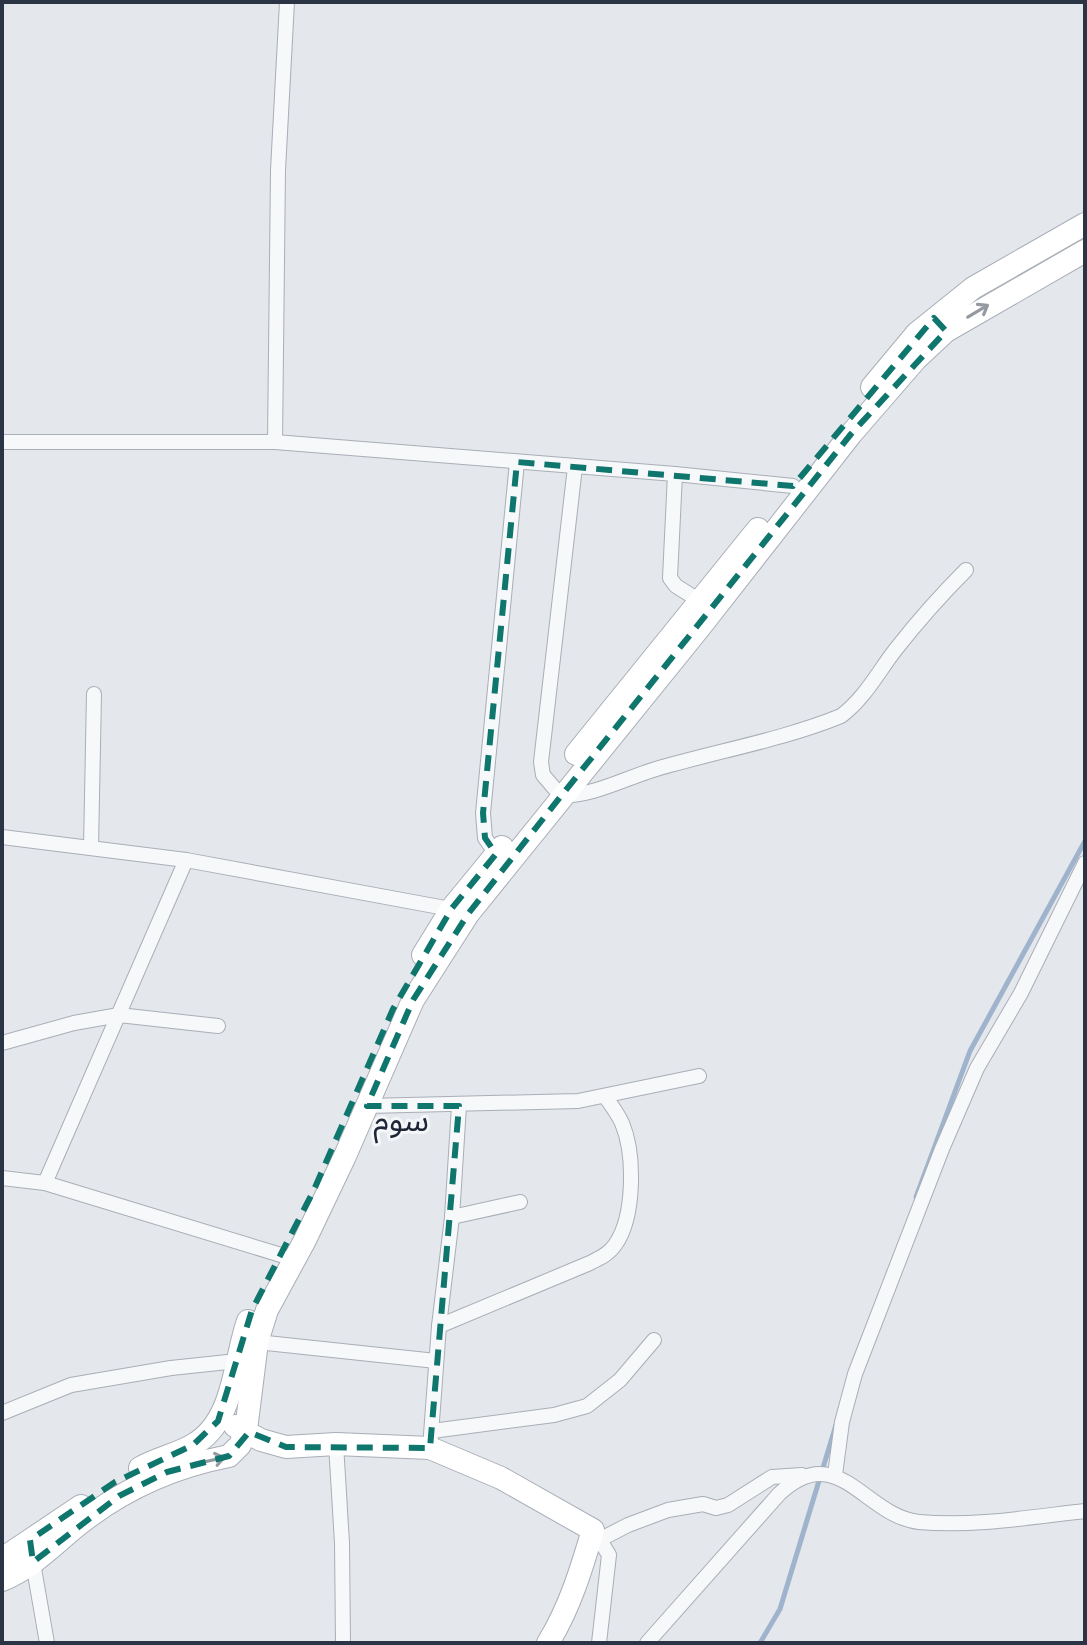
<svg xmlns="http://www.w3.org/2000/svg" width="1087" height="1645" viewBox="0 0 1087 1645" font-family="'Asap Condensed','Noto Sans Arabic',sans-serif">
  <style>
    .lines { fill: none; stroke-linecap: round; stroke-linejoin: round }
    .stream { stroke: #9fb4cc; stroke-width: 5 }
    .minor-casing { stroke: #a9aeb7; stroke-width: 16 }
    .secondary-casing { stroke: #a9aeb7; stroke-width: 24 }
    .minor { stroke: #f7f8fa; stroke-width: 14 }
    .secondary { stroke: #fff; stroke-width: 22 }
    .oneway { stroke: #959aa2 }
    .marked { fill: none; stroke: #0f766e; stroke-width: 6; stroke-dasharray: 16 10; stroke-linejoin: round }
    .labels { text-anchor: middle; stroke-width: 6; stroke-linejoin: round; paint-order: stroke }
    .quarter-label { font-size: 32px; fill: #1d2536; stroke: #f4f6f9 }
  </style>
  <rect width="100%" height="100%" fill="#e4e7ec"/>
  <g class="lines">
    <g class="stream">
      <path d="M 916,1197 L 970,1051 L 1085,841"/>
      <path d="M 760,1643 L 780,1609 L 836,1425"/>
    </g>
    <g class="minor-casing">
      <g id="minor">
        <path d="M 2,442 L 275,442 L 675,474 L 793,486"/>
        <path d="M 275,442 L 278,170 L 287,2"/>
        <path d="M 575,467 L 541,762 L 543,775 L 561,796 C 596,795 623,779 656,769 C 717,751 782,740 841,716 C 865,698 878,672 896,649 C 918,621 941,595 966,570"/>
        <path d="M 675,474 L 670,578 L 676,586 L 700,601"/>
        <path d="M 2,837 L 186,860 L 456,910"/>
        <path d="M 91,848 L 94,694"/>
        <path d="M 496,854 L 485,838 L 483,813 L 517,462"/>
        <path d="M 2,1043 L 74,1023 L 119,1015 L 218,1026"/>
        <path d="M 367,1106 L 578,1101 L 699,1076"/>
        <path d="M 2,1178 L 45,1183 L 281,1255"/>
        <path d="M 45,1183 L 186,860"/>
        <path d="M 452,1217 L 520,1202"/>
        <path d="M 439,1326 L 590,1263 C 599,1258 608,1255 615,1245 C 635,1217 635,1154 622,1123 C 618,1114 611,1105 605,1096"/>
        <path d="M 257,1342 L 436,1361"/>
        <path d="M 2,1413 L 71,1385 L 171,1368 L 237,1361"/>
        <path d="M 432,1431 L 554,1415 L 587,1406 L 620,1380 L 654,1340"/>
        <path d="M 336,1444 L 342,1543 L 343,1643"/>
        <path d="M 430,1448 L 439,1326 L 452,1217 L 459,1106"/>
        <path d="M 835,1475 L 842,1422 L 855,1374 L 942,1149 L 977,1068 L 1021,993 L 1085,863"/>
        <path d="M 595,1532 L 609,1555 L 599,1643"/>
        <path d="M 601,1539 L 628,1525 L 668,1510 L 703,1504 L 716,1508 L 728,1505 L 772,1477 L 802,1475"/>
        <path d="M 32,1557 L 47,1643"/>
        <path d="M 647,1643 L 779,1494 C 838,1438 864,1516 919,1522 C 973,1527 1031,1517 1085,1511"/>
      </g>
    </g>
    <g class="secondary-casing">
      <g id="secondary">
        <path d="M 872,387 L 917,333 L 973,288 L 1085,224"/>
        <path d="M 576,754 L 758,529"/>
        <path d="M 423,955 L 452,908 L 502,847"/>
        <path d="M 235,1426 L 261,1440 L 286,1447 L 336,1444 L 430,1448 L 501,1478 L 593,1530 C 581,1570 570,1607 548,1643"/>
        <path d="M 140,1468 C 157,1458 176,1455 193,1445 C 235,1422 234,1360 248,1321"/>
        <path d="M 2,1559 L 81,1506"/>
        <path d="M 2,1580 C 32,1568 53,1545 78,1525 C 123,1489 172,1467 229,1456 L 240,1445 L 246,1430 L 257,1342 L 267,1310 L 305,1240 L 345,1156 L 413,1000 L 468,914 L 700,627 L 851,434 L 916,359 L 946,331 L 1085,251"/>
      </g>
    </g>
    <use href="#minor" class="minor"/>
    <use href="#secondary" class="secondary"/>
  </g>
  <defs><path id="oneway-shaft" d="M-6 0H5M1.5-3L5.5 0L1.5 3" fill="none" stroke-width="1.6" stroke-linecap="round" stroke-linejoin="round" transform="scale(2)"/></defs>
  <g class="oneway">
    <use href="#oneway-shaft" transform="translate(978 311) rotate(-31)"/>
    <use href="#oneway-shaft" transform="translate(213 1460) rotate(-12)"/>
  </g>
  <path class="marked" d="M 934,318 L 946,331 L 851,434 L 561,796 L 468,914 L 413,1000 L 367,1106 L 459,1106 L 430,1448 L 286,1447 L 249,1432 L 229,1456 L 167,1472 L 119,1496 L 33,1562 L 30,1540 L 115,1482 L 193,1445 L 218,1421 L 252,1310 L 313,1192 L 393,1009 L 452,908 L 496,854 L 485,838 L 483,813 L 517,462 L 793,486 Z"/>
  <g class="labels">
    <g class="quarter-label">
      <text x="401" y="1131">سوم</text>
    </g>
  </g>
  <rect width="1087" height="1645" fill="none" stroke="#2b3445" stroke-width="8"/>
</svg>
